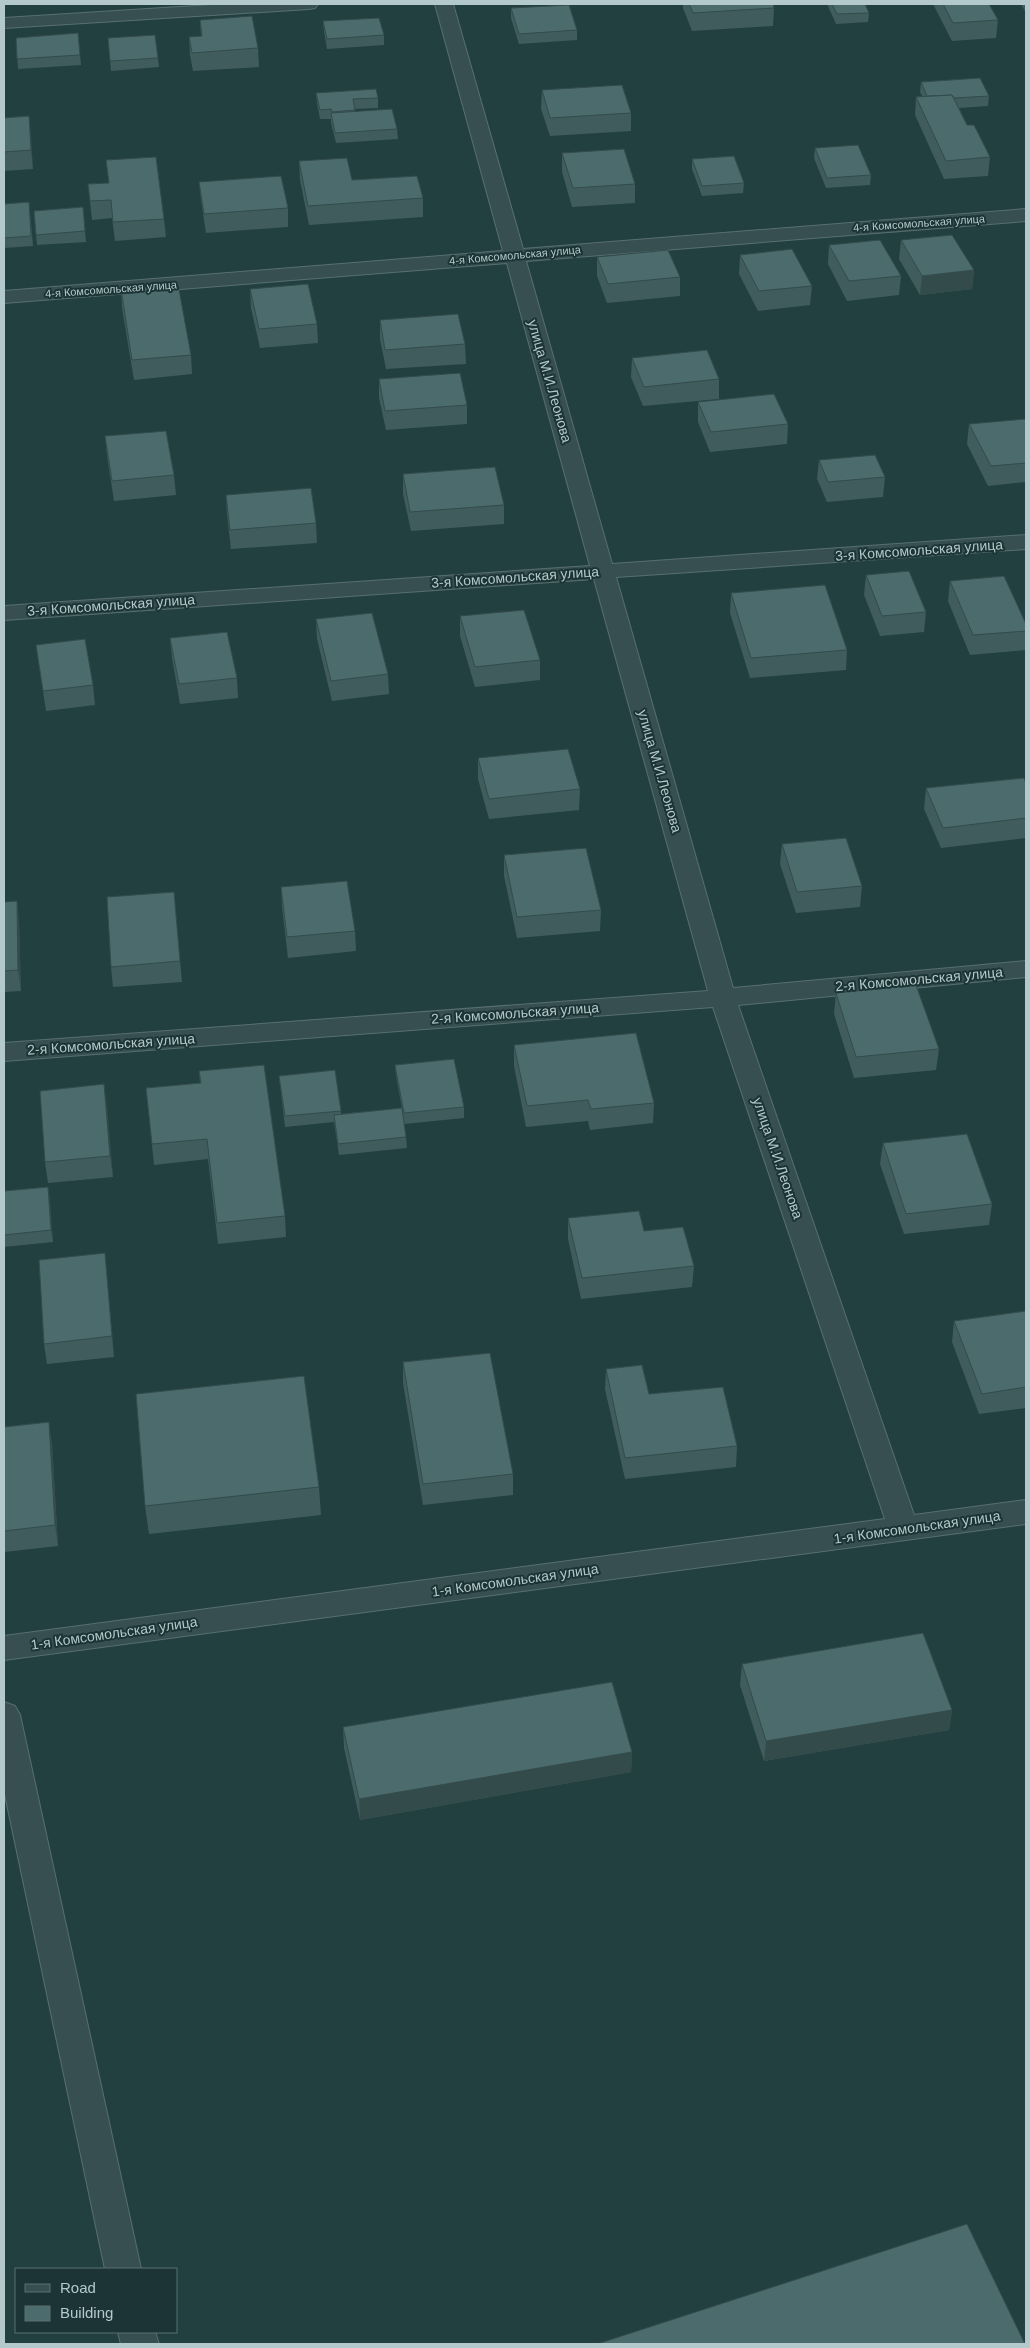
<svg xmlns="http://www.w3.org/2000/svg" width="1030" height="2348" viewBox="0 0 1030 2348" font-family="Helvetica,sans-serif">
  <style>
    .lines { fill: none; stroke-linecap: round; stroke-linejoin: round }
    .service-casing { stroke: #586f70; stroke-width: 2 }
    .minor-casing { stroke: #586f70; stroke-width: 2 }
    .service { fill: #374f50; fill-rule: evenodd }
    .minor { fill: #374f50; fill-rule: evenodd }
    .wall { fill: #405c5d }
    .shaded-wall { fill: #344b4c }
    .building { fill: #4b6b6c; stroke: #344b4c }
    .labels { text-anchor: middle; stroke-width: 4; stroke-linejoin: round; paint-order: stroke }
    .far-street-label { font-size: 11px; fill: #b3c9cb; stroke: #1c3435 }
    .street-label { font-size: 14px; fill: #b3c9cb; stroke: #1c3435 }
  </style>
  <rect width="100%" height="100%" fill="#234040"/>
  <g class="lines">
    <g class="service-casing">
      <g id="service">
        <path d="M 4,1702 L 15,1706 L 20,1715 L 141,2269 L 105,2269 L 4,1790 Z"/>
        <path d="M 118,2332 L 155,2332 L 159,2344 L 121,2344 Z"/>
      </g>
    </g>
    <g class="minor-casing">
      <g id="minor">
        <path d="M 227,4 L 318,4 L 315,8 L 309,9 L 4,28 L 4,18 Z"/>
        <path d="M 435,4 L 453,4 L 523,249 L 1026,209 L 1026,221 L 526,261 L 612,564 L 1026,535 L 1026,549 L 616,577 L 733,988 L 1026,961 L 1026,977 L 738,1005 L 914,1515 L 1026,1500 L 1026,1524 L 4,1660 L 4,1636 L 885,1519 L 713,1007 L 4,1061 L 4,1043 L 708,991 L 594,579 L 4,620 L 4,606 L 590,566 L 507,263 L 4,303 L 4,291 L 503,251 Z"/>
      </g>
    </g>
    <use href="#service" class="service"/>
    <use href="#minor" class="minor"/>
  </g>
  <g class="wall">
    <path d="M 683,4 L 773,4 L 774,8 L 773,26 L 692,31 L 683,8 Z"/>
    <path d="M 827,4 L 865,4 L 869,13 L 868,22 L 836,24 Z"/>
    <path d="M 933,4 L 989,4 L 998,20 L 996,38 L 952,41 Z"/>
    <path d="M 1021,4 L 1026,4 L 1026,13 Z"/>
    <path d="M 511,8 L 577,30 L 577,40 L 519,44 L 511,18 Z"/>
    <path d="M 200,20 L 258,48 L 259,67 L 193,71 L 190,55 L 189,37 L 201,36 Z"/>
    <path d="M 323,21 L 384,35 L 384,45 L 327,49 L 324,31 Z"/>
    <path d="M 78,33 L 81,65 L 18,69 L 16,38 Z"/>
    <path d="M 108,38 L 158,58 L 159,67 L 111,71 Z"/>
    <path d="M 921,82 L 989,96 L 988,106 L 959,108 L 967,125 L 990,157 L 988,176 L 944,179 L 915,115 L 916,97 L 922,96 L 920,92 Z"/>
    <path d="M 542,90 L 631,113 L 631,131 L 550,136 L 541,109 Z"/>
    <path d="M 316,93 L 378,98 L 378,108 L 355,109 L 355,111 L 397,129 L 398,139 L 336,143 L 331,123 L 331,119 L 320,119 L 317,103 Z"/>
    <path d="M 29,116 L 33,169 L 4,171 L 4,118 Z"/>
    <path d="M 815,148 L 871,175 L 870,185 L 826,188 L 814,158 Z"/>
    <path d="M 562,153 L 635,184 L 635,203 L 572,207 L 562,172 Z"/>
    <path d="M 692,159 L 744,183 L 743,193 L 702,196 L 692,169 Z"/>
    <path d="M 106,160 L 164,219 L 166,237 L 115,241 L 112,218 L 92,220 L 88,184 L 109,183 Z"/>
    <path d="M 299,161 L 352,180 L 423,198 L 423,217 L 309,225 L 300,180 Z"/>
    <path d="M 199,182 L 288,208 L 288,227 L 206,233 L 201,200 Z"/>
    <path d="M 4,204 L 30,212 L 33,246 L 4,248 Z"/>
    <path d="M 83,207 L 86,242 L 37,245 L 34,211 Z"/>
    <path d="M 901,240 L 974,270 L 972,289 L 920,295 L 899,259 Z"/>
    <path d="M 829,245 L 901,276 L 899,295 L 847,301 L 828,264 Z"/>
    <path d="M 740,255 L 812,286 L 810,305 L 758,311 L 739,274 Z"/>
    <path d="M 597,257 L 680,277 L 680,296 L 607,303 L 597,276 Z"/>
    <path d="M 121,289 L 191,355 L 192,374 L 134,380 L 122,308 Z"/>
    <path d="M 250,289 L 317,324 L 318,343 L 260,348 L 251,308 Z"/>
    <path d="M 380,320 L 465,344 L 466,364 L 386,369 L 380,339 Z"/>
    <path d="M 632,358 L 719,379 L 719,399 L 643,406 L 631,377 Z"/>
    <path d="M 379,379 L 467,405 L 467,424 L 386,430 L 379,398 Z"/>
    <path d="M 698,402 L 788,424 L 787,444 L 710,452 L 698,422 Z"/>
    <path d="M 1026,421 L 1026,482 L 988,486 L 967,444 L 969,424 Z"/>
    <path d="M 105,436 L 174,475 L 176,495 L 114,501 L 107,456 Z"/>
    <path d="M 819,460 L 885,477 L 883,497 L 827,502 L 817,479 Z"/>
    <path d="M 403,474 L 504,505 L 504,524 L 411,531 L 403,494 Z"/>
    <path d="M 226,495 L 316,523 L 317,543 L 231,549 L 227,515 Z"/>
    <path d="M 866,575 L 926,612 L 924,632 L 880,636 L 864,595 Z"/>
    <path d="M 950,581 L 1026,624 L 1026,650 L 970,655 L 948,601 Z"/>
    <path d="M 731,593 L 847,650 L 846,670 L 750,678 L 730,613 Z"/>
    <path d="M 460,616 L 540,660 L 540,680 L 475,687 L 460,636 Z"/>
    <path d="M 316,619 L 388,674 L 389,694 L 332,701 L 317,639 Z"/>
    <path d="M 170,638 L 237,678 L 238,698 L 180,704 L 172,658 Z"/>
    <path d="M 36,645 L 93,685 L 95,705 L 46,711 Z"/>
    <path d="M 478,758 L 580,789 L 579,810 L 489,819 L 478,779 Z"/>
    <path d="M 1026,783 L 1026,838 L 941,848 L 924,809 L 926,788 Z"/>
    <path d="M 782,844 L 862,886 L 860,907 L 796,913 L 780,864 Z"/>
    <path d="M 504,855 L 601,910 L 600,931 L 517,938 L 504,876 Z"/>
    <path d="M 281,887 L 355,931 L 356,951 L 288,958 L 282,907 Z"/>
    <path d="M 174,892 L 182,982 L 113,987 L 111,967 Z"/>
    <path d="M 4,902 L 19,921 L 21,991 L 4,992 Z"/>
    <path d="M 836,993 L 939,1049 L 936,1070 L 854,1078 L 834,1014 Z"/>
    <path d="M 514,1045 L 654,1103 L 653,1123 L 590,1130 L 588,1121 L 526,1127 L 514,1066 Z"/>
    <path d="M 395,1065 L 464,1107 L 464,1118 L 404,1124 L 406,1137 L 407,1148 L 339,1155 L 334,1122 L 285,1127 L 279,1076 L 341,1111 L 341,1114 L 402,1108 L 396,1076 Z"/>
    <path d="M 199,1071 L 285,1216 L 286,1237 L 218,1244 L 208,1159 L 154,1165 L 146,1088 L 200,1083 Z"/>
    <path d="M 104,1084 L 113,1177 L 48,1183 L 45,1162 Z"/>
    <path d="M 883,1143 L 992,1204 L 989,1225 L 904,1234 L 880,1164 Z"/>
    <path d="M 48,1187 L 53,1242 L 4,1247 L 4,1191 Z"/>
    <path d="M 568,1218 L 644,1231 L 694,1266 L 692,1287 L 581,1299 L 568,1239 Z"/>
    <path d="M 105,1253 L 114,1357 L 47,1364 L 44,1344 Z"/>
    <path d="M 1026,1311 L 1026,1408 L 979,1414 L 952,1342 L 954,1321 Z"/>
    <path d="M 403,1362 L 513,1474 L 513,1495 L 423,1505 L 403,1383 Z"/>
    <path d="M 606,1369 L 737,1446 L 736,1467 L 625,1479 L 605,1389 Z"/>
    <path d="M 4,1427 L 52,1443 L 58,1546 L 4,1552 Z"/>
    <path d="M 319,1487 L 321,1515 L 149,1534 L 145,1506 Z"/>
    <path d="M 742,1664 L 952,1710 L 949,1730 L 764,1761 L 740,1685 Z"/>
    <path d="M 343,1727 L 632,1752 L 631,1772 L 360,1820 L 344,1748 Z"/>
  </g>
  <g class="shaded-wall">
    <path d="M 29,116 L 31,135 L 33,169 L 31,150 Z"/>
    <path d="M 974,270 L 972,289 L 920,295 L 922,276 Z"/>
    <path d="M 17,901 L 19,921 L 21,991 L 18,970 Z"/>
    <path d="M 104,1084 L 107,1105 L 113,1177 L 110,1156 Z"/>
    <path d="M 48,1187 L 50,1198 L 53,1242 L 51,1230 Z"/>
    <path d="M 105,1253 L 107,1274 L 114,1357 L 112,1336 Z"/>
    <path d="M 49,1422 L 52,1443 L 58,1546 L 55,1525 Z"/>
    <path d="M 952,1710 L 949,1730 L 764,1761 L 766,1741 Z"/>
    <path d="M 632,1752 L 631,1772 L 360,1820 L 359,1799 Z"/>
  </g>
  <g class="building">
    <path d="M 689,4 L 773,4 L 774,8 L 693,13 Z"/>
    <path d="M 832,4 L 865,4 L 869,13 L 837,14 Z"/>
    <path d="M 943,4 L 989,4 L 998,20 L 953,23 Z"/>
    <path d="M 569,5 L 577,30 L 519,34 L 511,8 Z"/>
    <path d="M 252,16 L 258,48 L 192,53 L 189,37 L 202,36 L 200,20 Z"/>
    <path d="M 379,18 L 384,35 L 327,39 L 323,21 Z"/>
    <path d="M 78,33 L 80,55 L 17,59 L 16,38 Z"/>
    <path d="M 155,35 L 158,58 L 110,61 L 108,38 Z"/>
    <path d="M 980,78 L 989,96 L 954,98 L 952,95 L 927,96 L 921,82 Z"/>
    <path d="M 622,85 L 631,113 L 550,118 L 542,90 Z"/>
    <path d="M 376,89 L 378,98 L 353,99 L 355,110 L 332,112 L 331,109 L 320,110 L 316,93 Z"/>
    <path d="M 952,95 L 967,125 L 974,125 L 990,157 L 946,161 L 916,97 Z"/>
    <path d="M 392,109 L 397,129 L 335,133 L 331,113 Z"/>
    <path d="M 29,116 L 31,150 L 4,152 L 4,118 Z"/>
    <path d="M 858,145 L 871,175 L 827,178 L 815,148 Z"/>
    <path d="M 624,149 L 635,184 L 573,188 L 562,153 Z"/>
    <path d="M 734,156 L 744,183 L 702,186 L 692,159 Z"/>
    <path d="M 156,157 L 164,219 L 113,222 L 111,200 L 90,201 L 88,184 L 109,183 L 106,160 Z"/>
    <path d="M 347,158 L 352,180 L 417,176 L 423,198 L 308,206 L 299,161 Z"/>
    <path d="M 281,176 L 288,208 L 204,214 L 199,182 Z"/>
    <path d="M 29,202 L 31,236 L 4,238 L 4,204 Z"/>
    <path d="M 83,207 L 85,231 L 36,235 L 34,211 Z"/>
    <path d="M 952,235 L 974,270 L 922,276 L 901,240 Z"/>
    <path d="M 880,240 L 901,276 L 849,281 L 829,245 Z"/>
    <path d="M 792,249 L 812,286 L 759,291 L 740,255 Z"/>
    <path d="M 668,250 L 680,277 L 608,284 L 597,257 Z"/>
    <path d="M 178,284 L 191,355 L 132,360 L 121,289 Z"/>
    <path d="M 308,284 L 317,324 L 259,329 L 250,289 Z"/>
    <path d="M 458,314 L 465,344 L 385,350 L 380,320 Z"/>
    <path d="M 707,350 L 719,379 L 644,387 L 632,358 Z"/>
    <path d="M 460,373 L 467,405 L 385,411 L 379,379 Z"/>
    <path d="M 774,394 L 788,424 L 711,432 L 698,402 Z"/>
    <path d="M 1025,419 L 1026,421 L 1026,463 L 991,466 L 969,424 Z"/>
    <path d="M 166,431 L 174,475 L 112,481 L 105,436 Z"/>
    <path d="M 875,455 L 885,477 L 828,482 L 819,460 Z"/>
    <path d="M 495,467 L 504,505 L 410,512 L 403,474 Z"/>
    <path d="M 311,488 L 316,523 L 230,530 L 226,495 Z"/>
    <path d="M 909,571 L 926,612 L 882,616 L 866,575 Z"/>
    <path d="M 1004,576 L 1026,624 L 1026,631 L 973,635 L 950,581 Z"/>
    <path d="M 825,585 L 847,650 L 751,658 L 731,593 Z"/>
    <path d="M 524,610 L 540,660 L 475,667 L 460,616 Z"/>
    <path d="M 372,613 L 388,674 L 331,681 L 316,619 Z"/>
    <path d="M 227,632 L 237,678 L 179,684 L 170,638 Z"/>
    <path d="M 85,639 L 93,685 L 43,691 L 36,645 Z"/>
    <path d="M 568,749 L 580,789 L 489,799 L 478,758 Z"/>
    <path d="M 1024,778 L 1026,783 L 1026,818 L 943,828 L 926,788 Z"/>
    <path d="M 846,838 L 862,886 L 797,892 L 782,844 Z"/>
    <path d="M 586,848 L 601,910 L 517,917 L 504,855 Z"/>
    <path d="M 347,881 L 355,931 L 287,937 L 281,887 Z"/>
    <path d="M 174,892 L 180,961 L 111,967 L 107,897 Z"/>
    <path d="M 17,901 L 18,970 L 4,971 L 4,902 Z"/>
    <path d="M 916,985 L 939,1049 L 856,1057 L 836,993 Z"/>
    <path d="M 636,1033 L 654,1103 L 591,1109 L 588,1100 L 527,1106 L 514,1045 Z"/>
    <path d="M 454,1059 L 464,1107 L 404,1113 L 395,1065 Z"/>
    <path d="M 264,1065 L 285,1216 L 217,1223 L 207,1139 L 152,1144 L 146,1088 L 201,1083 L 199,1071 Z"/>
    <path d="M 335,1070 L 341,1111 L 285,1116 L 279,1076 Z"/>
    <path d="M 104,1084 L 110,1156 L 45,1162 L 40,1091 Z"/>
    <path d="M 402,1108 L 406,1137 L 338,1144 L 334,1115 Z"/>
    <path d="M 967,1134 L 992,1204 L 906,1214 L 883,1143 Z"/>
    <path d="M 48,1187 L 51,1230 L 4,1235 L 4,1191 Z"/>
    <path d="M 639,1211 L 644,1231 L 683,1227 L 694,1266 L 582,1278 L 568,1218 Z"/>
    <path d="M 105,1253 L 112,1336 L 44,1344 L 39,1260 Z"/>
    <path d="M 1026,1311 L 1026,1387 L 982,1394 L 954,1321 Z"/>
    <path d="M 490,1353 L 513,1474 L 423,1484 L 403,1362 Z"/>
    <path d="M 642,1365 L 649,1394 L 723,1387 L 737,1446 L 625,1458 L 606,1369 Z"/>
    <path d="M 304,1376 L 319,1487 L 145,1506 L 136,1394 Z"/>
    <path d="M 49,1422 L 55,1525 L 4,1531 L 4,1427 Z"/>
    <path d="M 923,1633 L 952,1710 L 766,1741 L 742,1664 Z"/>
    <path d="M 612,1682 L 632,1752 L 359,1799 L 343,1727 Z"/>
    <path d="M 967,2224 L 1025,2344 L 597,2344 Z"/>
  </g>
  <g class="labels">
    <g class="far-street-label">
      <text transform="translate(919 223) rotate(-4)" y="4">4-я Комсомольская улица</text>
      <text transform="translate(515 255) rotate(-5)" y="4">4-я Комсомольская улица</text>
      <text transform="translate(111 289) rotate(-4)" y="4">4-я Комсомольская улица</text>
    </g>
    <g class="street-label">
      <text transform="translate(550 381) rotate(74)" y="5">улица М.И.Леонова</text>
      <text transform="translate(919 550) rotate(-4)" y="5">3-я Комсомольская улица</text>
      <text transform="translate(515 577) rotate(-4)" y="5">3-я Комсомольская улица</text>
      <text transform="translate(111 605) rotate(-4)" y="5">3-я Комсомольская улица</text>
      <text transform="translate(660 771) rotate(74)" y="5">улица М.И.Леонова</text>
      <text transform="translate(919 979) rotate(-5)" y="5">2-я Комсомольская улица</text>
      <text transform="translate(515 1013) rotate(-4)" y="5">2-я Комсомольская улица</text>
      <text transform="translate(111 1044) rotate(-4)" y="5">2-я Комсомольская улица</text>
      <text transform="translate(778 1158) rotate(71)" y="5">улица М.И.Леонова</text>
      <text transform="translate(917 1527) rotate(-8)" y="5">1-я Комсомольская улица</text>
      <text transform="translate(515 1580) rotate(-8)" y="5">1-я Комсомольская улица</text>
      <text transform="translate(114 1633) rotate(-8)" y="5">1-я Комсомольская улица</text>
    </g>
  </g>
  <rect width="1030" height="2348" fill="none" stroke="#b3c9cb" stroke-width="10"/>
  <rect x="15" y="2268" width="162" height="65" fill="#1c3435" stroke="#587071"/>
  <rect x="25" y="2284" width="25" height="8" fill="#374f50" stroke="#587071"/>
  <text x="60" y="2293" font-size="15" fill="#b3c9cb">Road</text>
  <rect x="25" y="2306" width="25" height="15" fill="#4b6b6c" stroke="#587071"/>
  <text x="60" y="2318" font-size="15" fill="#b3c9cb">Building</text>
</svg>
